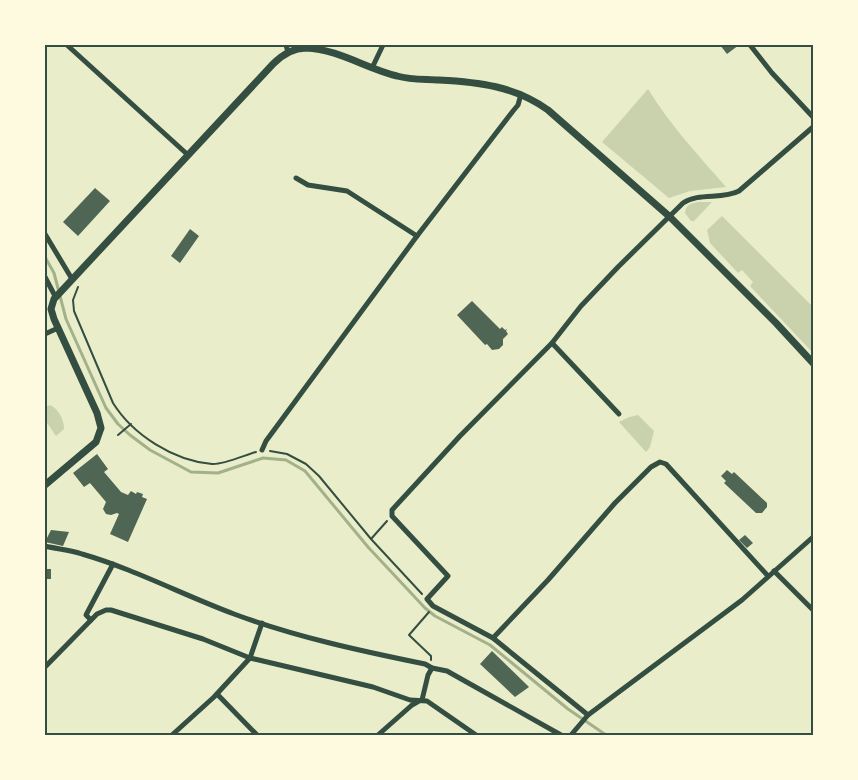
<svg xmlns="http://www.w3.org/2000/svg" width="858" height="780" viewBox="0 0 858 780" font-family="Commissioner,sans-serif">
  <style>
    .green { fill: #cad2ad }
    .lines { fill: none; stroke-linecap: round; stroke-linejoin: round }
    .stream { stroke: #a3b18a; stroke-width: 3 }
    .building { fill: #4f6655 }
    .path { stroke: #344e41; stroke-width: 2 }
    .minor { stroke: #344e41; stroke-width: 5 }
    .tertiary { stroke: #344e41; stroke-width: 7 }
    .neatline { fill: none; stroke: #344e41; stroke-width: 2 }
  </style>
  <rect width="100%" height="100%" fill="#e9edc9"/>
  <g class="green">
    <path d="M 648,89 C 670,125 699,156 726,187 L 690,191 L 669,198 L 602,142 Z"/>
    <path d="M 698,202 L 712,202 L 694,221 L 691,221 L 685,213 L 686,208 L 690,204 Z"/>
    <path d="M 722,216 L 813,307 L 813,353 L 750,286 L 753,282 L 742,270 L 738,273 L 710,243 L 707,230 Z"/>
    <path d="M 50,405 C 59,409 64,420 64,429 L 56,436 L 45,420 L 45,407 Z"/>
    <path d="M 638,415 L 654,431 L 650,447 L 646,452 L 619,422 L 629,417 Z"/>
  </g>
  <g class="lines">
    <path class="stream" d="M 45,257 L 54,273 L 66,319 L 106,408 L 118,424 L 130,435 L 150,450 L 191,472 L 218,473 L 263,458 L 286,460 L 305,471 L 368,547 L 425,608 L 435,616 L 490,645 L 568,709 L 606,735"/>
  </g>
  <g class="building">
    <path d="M 720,45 L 739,45 L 727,54 Z"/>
    <path d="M 95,188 L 110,201 L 78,236 L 63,222 Z"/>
    <path d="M 190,229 L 199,236 L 180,263 L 171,256 Z"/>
    <path d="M 472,301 L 500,329 L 502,327 L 505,330 L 507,329 L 506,331 L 508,334 L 503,339 L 503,345 L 499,349 L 492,350 L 487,344 L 485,345 L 457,315 Z"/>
    <path d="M 97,454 L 108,469 L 104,472 L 121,492 L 128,495 L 131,491 L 136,494 L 137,492 L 143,494 L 142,497 L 147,499 L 128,542 L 110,534 L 119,514 L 117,513 L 111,515 L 106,514 L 103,509 L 106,502 L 90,483 L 84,487 L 73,473 Z"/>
    <path d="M 727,470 L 732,474 L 734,472 L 767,503 L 767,507 L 762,513 L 756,513 L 724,483 L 726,481 L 721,476 Z"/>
    <path d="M 51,530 L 69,532 L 63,546 L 45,542 Z"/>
    <path d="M 745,535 L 753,543 L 747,548 L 739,540 Z"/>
    <rect x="45" y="569" width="6" height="10"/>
    <path d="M 492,651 L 529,687 L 515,697 L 480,664 Z"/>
  </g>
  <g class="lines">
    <g class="path">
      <path d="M 78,287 L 73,300 L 74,311 L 113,403 C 133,435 174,461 212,464 C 223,465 245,455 256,452"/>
      <path d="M 118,435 L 131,424"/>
      <path d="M 270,451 L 287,454 L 306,464 L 319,476 L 371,539 L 422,594"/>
      <path d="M 371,539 L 387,521"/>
      <path d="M 429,612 L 409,635 L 431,656 L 431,660"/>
    </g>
    <g class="minor">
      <path d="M 67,45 L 188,155"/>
      <path d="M 286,45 L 288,52"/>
      <path d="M 750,45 L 772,73 L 813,117"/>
      <path d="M 372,68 L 383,45"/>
      <path d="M 296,178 L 308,185 L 347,191 L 417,236"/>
      <path d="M 45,234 L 72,279"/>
      <path d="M 45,277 L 55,296"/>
      <path d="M 45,334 L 58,328"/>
      <path d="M 552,343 L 619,414"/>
      <path d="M 262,450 L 266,441 L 417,236 L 513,111 L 518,105 L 521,94"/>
      <path d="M 45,546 C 57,549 70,550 82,554 C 134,569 183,595 234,614 C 296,637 361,651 425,664 L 432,668 L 447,671 L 561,735"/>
      <path d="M 774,571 L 813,610"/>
      <path d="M 91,620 L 86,615 L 113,564"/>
      <path d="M 493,638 L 548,580 L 615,503 L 651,467 L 660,462 L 666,464 L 768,576"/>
      <path d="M 45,667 L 97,614 L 106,610 L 111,610 L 203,639 L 250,658 L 373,687 L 410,700 L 427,701 L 476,735"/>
      <path d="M 217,694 L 257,735"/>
      <path d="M 422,700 L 428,675 L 432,668"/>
      <path d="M 588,715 L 493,638 L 433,606 L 427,599 L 448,576 L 392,516 L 392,510 L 460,436 L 552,343 L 581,306 L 618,267 L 683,203 C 699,192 722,200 739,191 L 813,127"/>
      <path d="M 172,735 L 214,697 L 250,658 L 262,623"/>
      <path d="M 378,735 L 412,705 L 419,701"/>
      <path d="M 571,735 L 588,715 L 742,600 L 813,537"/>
    </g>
    <path class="tertiary" d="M 45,485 L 96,442 L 101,428 L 97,413 L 54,319 L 51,309 L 54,299 L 273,64 C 282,55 293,48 306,48 C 338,49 367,69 397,76 C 411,80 425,79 439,80 C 478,82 515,86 548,110 L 670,217 L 776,323 L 813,363"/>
  </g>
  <rect width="858" height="780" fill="none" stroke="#fefae0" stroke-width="92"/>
  <rect x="46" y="46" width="766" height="688" class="neatline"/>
</svg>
